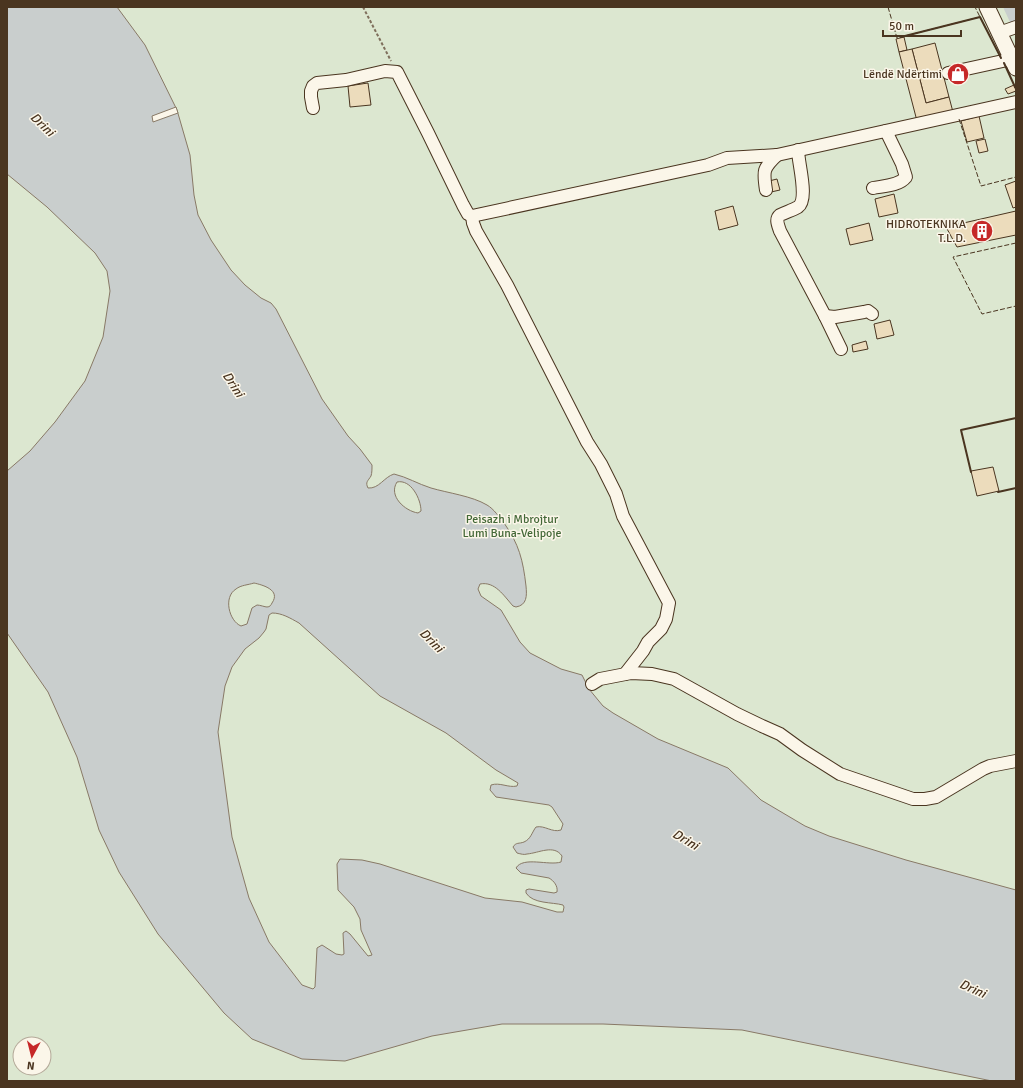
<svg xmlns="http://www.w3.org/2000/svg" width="1023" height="1088" viewBox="0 0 1023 1088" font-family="Signika,sans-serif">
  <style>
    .green { fill: #dce7d0; stroke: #887966; fill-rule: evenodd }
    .water { fill: #c9cecd; stroke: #887966; fill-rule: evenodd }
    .pier { fill: #fbf6e9; stroke: #887966 }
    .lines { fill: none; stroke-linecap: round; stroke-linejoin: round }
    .canal { stroke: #c9cecd; stroke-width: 11 }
    .building { fill: #ecdcbc; stroke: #4a3520 }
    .minor-casing { stroke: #4a3520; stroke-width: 14 }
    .major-casing { stroke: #4a3520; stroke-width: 17 }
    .path { stroke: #7f6f5c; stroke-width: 2; stroke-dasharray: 3 2; stroke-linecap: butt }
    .minor { stroke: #fbf6e9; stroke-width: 12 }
    .major { stroke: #fbf6e9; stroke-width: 15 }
    .fence { stroke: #4a3520; stroke-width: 1; stroke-dasharray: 5 2; stroke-linecap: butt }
    .wall { stroke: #4a3520; stroke-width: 2 }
    .labels { text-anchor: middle; stroke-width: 3; stroke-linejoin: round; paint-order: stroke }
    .poi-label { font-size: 12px; fill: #4a3520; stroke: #fbf6e9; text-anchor: end }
    .park-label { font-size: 12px; fill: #436837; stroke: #fbf6e9 }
    .water-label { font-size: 13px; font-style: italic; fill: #4a3520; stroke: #fbf6e9 }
  </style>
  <rect width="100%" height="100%" fill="#fbf6e9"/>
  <path class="green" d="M 7,7 L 1016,7 L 1016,1081 L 7,1081 ZM 20,1044 L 44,1044 L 44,1068 L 20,1068 Z"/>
  <path class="water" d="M 7,7 L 117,7 L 145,45 L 177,110 L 190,155 L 194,195 L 198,215 L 211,240 L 231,270 L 245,285 L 261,298 L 271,303 L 276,309 L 322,399 L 348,436 L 360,449 L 372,465 C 372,469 372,473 371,476 C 368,481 365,482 368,488 C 379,489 384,477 394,474 C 407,477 418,484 431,488 C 448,493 472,496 487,505 C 494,509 499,517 504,523 C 519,544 523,560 526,586 C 527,596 527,605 516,607 L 513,606 C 504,596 495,581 480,584 L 478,589 L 481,596 L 501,610 L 520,642 L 530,653 L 561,669 L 582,675 L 589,689 L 603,706 L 613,713 L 658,739 L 728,768 L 761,800 L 805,826 L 829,836 L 906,860 L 1016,890 L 1016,1081 L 992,1081 L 742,1030 L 603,1024 L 502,1024 L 432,1036 L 345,1061 L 302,1059 L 252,1039 L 224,1013 L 158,934 L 119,872 L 99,830 L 77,757 L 48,692 L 7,633 L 7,471 L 30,451 L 55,422 L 85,381 L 103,337 L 110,291 L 107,271 L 95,253 L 47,207 L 7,174 ZM 397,482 C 411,479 421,499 421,511 L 418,513 C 405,511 388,496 397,482 ZM 254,583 C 263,585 281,590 272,603 C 271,605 270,607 267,607 C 265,607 260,605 257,605 L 252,608 L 247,624 L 241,626 C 229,621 223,597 236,589 C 241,585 248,585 254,583 ZM 272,613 C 282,613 290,618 299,623 L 380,696 L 446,733 L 496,770 L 518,783 L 517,786 C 508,788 500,782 491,785 L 490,790 L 496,797 L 549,805 L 552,807 L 563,824 L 561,830 C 552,833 545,825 536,827 C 532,832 531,839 524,842 C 519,844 516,842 513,847 L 517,853 C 521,854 524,855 527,854 C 539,853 554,844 562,856 L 561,862 C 549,866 523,856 516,868 L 521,873 L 549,878 C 554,881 558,886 557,892 L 554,893 L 529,889 L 526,890 L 526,893 C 533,904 552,902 563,905 L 564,907 L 563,912 L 557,912 L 522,902 L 485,898 L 380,864 L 362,860 L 340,859 L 337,864 L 338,890 L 354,907 L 360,919 L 361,930 L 372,955 L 368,956 L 350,934 L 346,931 L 343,933 L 344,954 L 342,955 L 336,954 L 322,945 L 317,948 L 315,987 L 313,989 L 302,985 L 269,942 L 249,898 L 232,837 L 218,732 L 225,686 L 232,667 L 245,649 L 259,638 L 264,632 L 266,629 L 269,615 Z"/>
  <path class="pier" d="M 176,107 L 178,113 L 153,122 L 152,116 Z"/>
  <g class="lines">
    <path class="canal" d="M 1009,7 L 1016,22"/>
  </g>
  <g class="building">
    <path d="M 904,37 L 907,50 L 899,52 L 896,39 Z"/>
    <path d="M 935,43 L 949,97 L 926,103 L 912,49 Z"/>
    <path d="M 912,49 L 926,103 L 949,97 L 953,112 L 917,121 L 899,52 Z"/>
    <path d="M 368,83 L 371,105 L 350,107 L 348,86 Z"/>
    <path d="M 1014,85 L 1016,91 L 1008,94 L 1005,89 Z"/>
    <path d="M 979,116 L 984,138 L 967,142 L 961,121 Z"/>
    <path d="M 985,139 L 988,151 L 979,153 L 976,141 Z"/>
    <path d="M 777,179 L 780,190 L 771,192 L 769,181 Z"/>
    <path d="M 1016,181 L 1016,207 L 1013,208 L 1005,185 Z"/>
    <path d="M 894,194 L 898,213 L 879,217 L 875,199 Z"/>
    <path d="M 733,206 L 738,225 L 719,230 L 715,211 Z"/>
    <path d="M 1016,211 L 1016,235 L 957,247 L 946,227 Z"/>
    <path d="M 869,223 L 873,240 L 850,245 L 846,229 Z"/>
    <path d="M 890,320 L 894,335 L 877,339 L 874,324 Z"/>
    <path d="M 866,341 L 868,349 L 853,352 L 852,345 Z"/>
    <path d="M 993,467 L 999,491 L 977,496 L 971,471 Z"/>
  </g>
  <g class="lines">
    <g class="minor-casing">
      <g id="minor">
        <path d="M 999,33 L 1016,27"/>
        <path d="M 948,73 L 1012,59"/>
        <path d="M 313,108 L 311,97 L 311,91 L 313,86 L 317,83 L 346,80 L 385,71 L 397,72 L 428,133 L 463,205 L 468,214 L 472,216 L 708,165 L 727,158 L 777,155 L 1016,102"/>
        <path d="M 798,150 C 798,163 809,199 798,207 C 793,210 786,212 780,215 C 775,219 778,225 780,231 L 825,316 L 841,349"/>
        <path d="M 873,188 C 883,186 899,186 906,177 L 902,164 L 886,131"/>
        <path d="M 766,190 C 763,171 763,168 777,155"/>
        <path d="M 472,216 L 473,223 L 476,231 L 507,285 L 587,442 L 601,464 L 616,494 L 623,516 L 669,603 L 666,619 L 661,629 L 648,642 L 643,651 L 625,674"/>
        <path d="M 825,316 L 835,317 L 864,312 L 868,311 L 872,314"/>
        <path d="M 592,684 L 600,679 L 631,673 L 652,674 L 674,679 L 737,714 L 762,726 L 780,734 L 802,750 L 840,774 L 913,799 L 925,799 L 936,797 L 983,769 L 990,766 L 1016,761"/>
      </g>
    </g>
    <g class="major-casing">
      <path id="major" d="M 987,7 L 1016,68"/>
    </g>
    <path class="path" d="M 363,7 L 391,61"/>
    <use href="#minor" class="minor"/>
    <use href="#major" class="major"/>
    <g class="fence">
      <path d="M 888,7 L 897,38 L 980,17 L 975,7"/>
      <path d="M 959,119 L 981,186 L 1016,177"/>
      <path d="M 1016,243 L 953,257 L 982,314 L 1016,306"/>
    </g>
    <g class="wall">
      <path d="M 901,37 L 980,17 L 1001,58"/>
      <path d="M 1004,63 L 1015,87"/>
      <path d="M 971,472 L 961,430 L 1016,418"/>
      <path d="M 998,492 L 1016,488"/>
    </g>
  </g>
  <defs>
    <g id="shop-disc" transform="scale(1.15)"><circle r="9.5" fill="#c62828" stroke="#fbf6e9"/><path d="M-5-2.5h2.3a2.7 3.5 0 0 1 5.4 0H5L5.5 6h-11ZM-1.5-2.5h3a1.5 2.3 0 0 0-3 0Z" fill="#fff"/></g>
    <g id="building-disc" transform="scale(1.15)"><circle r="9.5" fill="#c62828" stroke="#fbf6e9"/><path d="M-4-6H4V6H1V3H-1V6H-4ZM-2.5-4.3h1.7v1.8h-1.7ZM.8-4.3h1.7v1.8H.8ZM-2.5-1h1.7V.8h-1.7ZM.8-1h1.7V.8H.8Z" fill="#fff"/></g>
  </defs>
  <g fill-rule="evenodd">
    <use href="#shop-disc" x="958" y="74"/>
    <use href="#building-disc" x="982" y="231"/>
  </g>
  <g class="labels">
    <g class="poi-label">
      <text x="942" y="78">Lëndë Ndërtimi</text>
      <text x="966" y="228">HIDROTEKNIKA<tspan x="966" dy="14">T.L.D.</tspan></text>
    </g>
    <g class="park-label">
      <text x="512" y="523">Peisazh i Mbrojtur<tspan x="512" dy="14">Lumi Buna-Velipoje</tspan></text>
    </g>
    <g class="water-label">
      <text transform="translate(43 124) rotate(44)" y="5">Drini</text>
      <text transform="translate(234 384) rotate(57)" y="5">Drini</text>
      <text transform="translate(432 640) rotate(45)" y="5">Drini</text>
      <text transform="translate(686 839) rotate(31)" y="5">Drini</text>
      <text transform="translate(973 988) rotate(24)" y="5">Drini</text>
    </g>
  </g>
  <rect width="1023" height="1088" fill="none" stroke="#4a3520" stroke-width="16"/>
  <g transform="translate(32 1056) rotate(187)"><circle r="19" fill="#fbf6e9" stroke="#b4a999"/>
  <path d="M0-3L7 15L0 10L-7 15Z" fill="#c62828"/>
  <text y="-6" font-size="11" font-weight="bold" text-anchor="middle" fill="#4a3520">N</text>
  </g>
  <path d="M883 30v6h78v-6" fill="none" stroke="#4a3520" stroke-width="2"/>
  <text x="889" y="30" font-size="12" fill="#4a3520" stroke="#fbf6e9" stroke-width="3" paint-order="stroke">50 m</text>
</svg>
